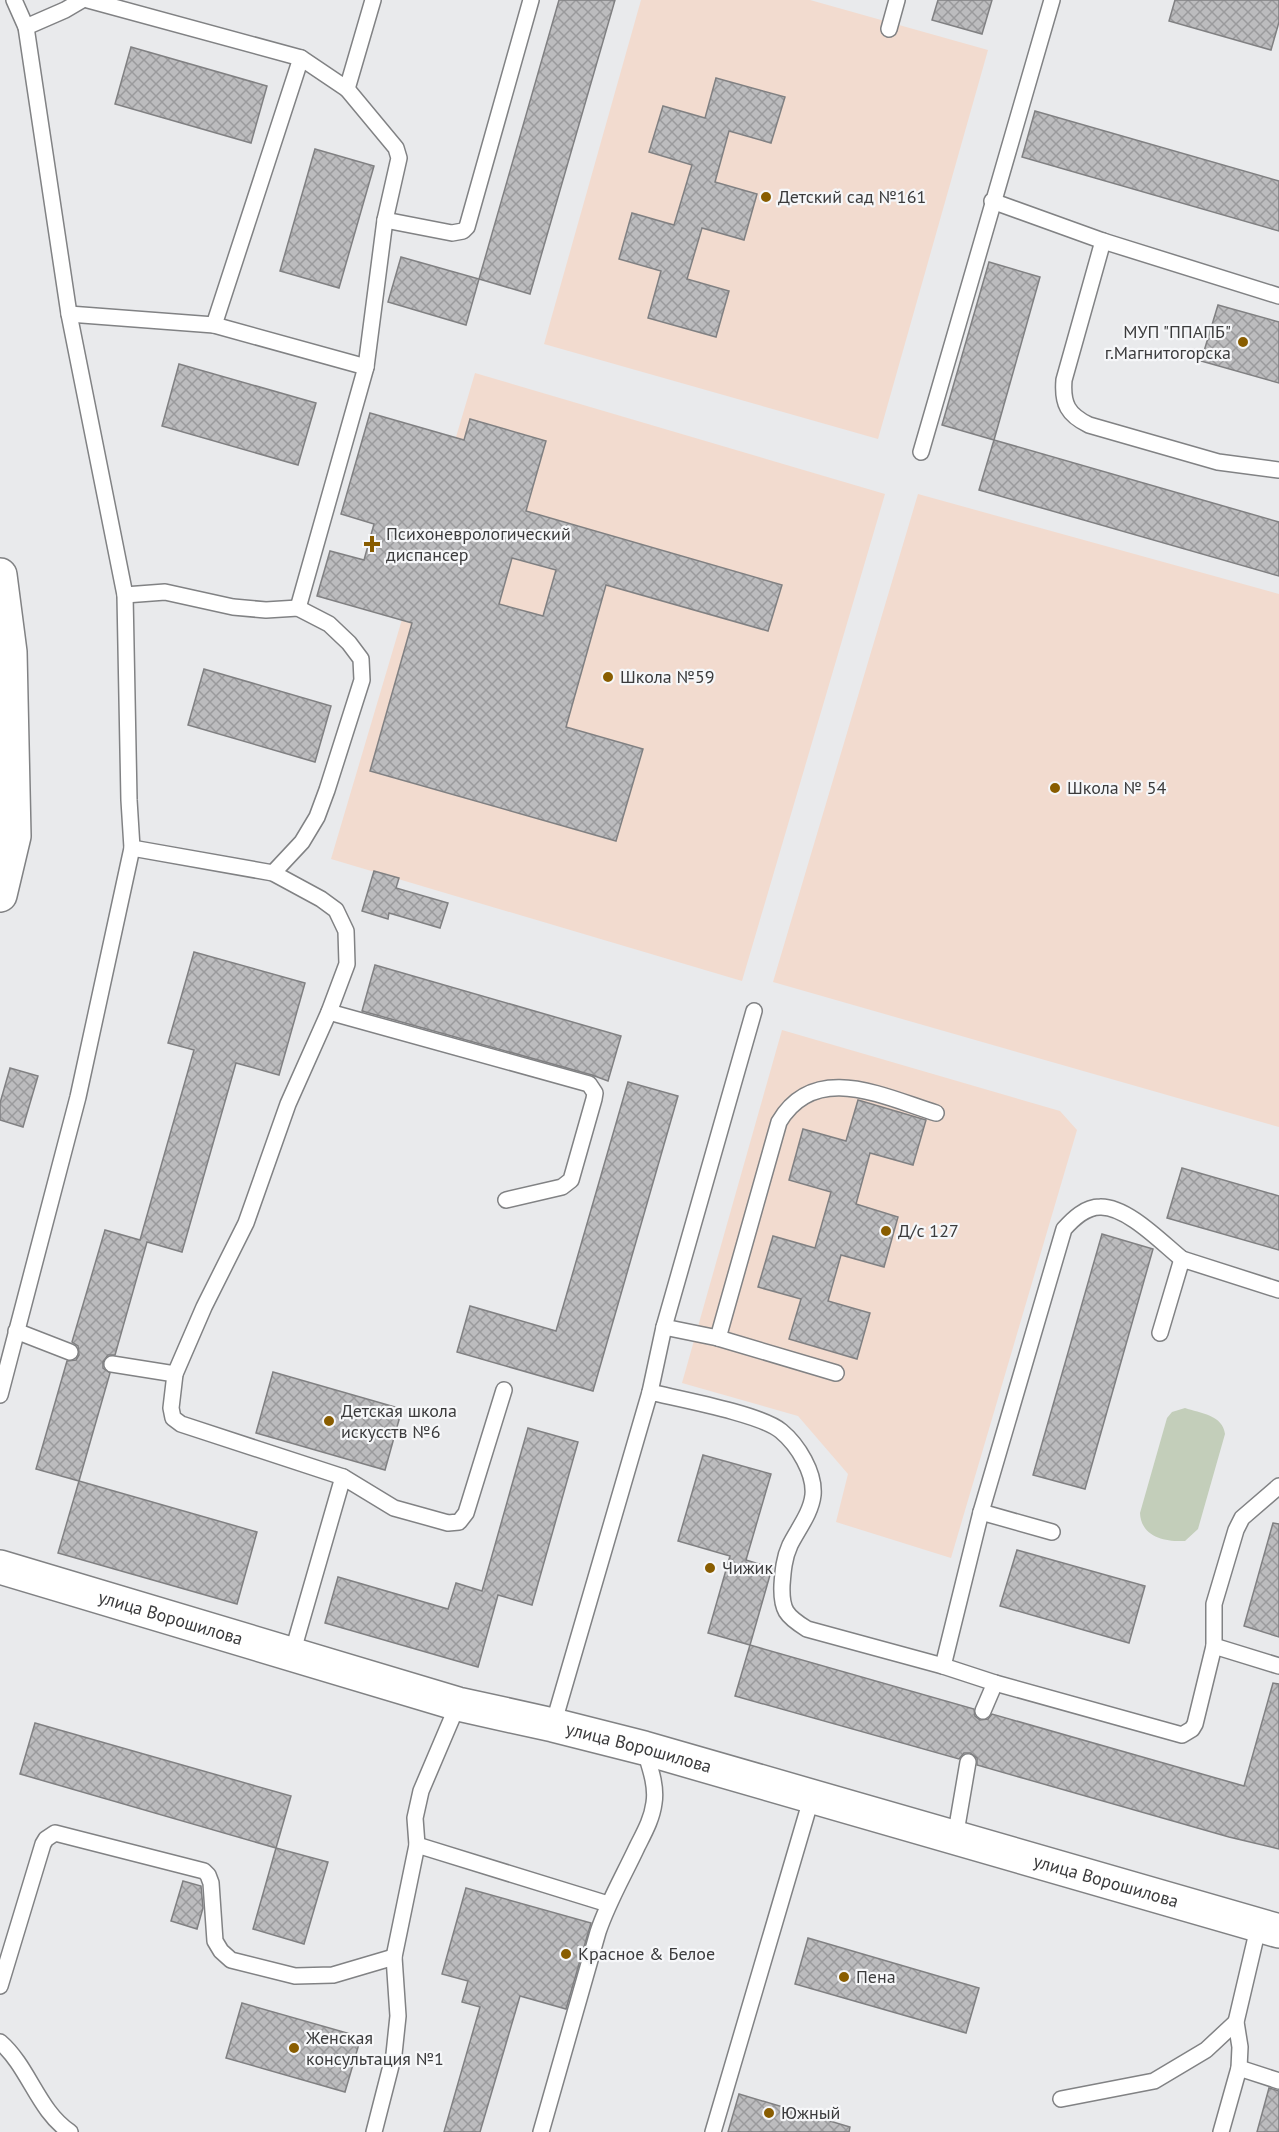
<svg xmlns="http://www.w3.org/2000/svg" width="1279" height="2132" viewBox="0 0 1279 2132" font-family="'PT Sans',sans-serif">
  <style>
    .commercial { fill: #f2dbcf }
    .green { fill: #c3ceba }
    .building { fill: url(#building-cross-hatch); stroke: #808082; stroke-width: 1.5; fill-rule: evenodd }
    .lines { fill: none; stroke-linecap: round; stroke-linejoin: round }
    .lane-casing { stroke: #818284; stroke-width: 18 }
    .secondary-casing { stroke: #818284; stroke-width: 36 }
    .lane { stroke: #fff; stroke-width: 15 }
    .secondary { stroke: #fff; stroke-width: 33 }
    .poi-dot { fill: #895d00; stroke: #f6f7f9; stroke-width: 2 }
    .labels { text-anchor: middle; stroke-width: 4.5; stroke-linejoin: round; paint-order: stroke }
    .poi-label { font-size: 18px; fill: #3b3b3c; stroke: #f6f7f9; text-anchor: start }
    .street-label { font-size: 18px; fill: #3b3b3c; stroke: #f6f7f9 }
  </style>
  <defs>
    <pattern id="building-cross-hatch" width="8" height="8" patternUnits="userSpaceOnUse" patternTransform="scale(1.5)"><rect width="8" height="8" fill="#bcbcbe"/><path d="M0 0l8 8M0 8l8-8" fill="none" stroke="#9a9a9c"/></pattern>
  </defs>
  <rect width="100%" height="100%" fill="#e9eaec"/>
  <g class="commercial">
    <path d="M 641,0 L 810,0 L 988,50 L 878,439 L 544,344 Z"/>
    <path d="M 475,373 L 885,494 L 742,981 L 331,859 Z"/>
    <path d="M 918,494 L 1279,594 L 1279,1127 L 773,982 Z"/>
    <path d="M 782,1030 L 1060,1111 L 1077,1130 L 951,1558 L 836,1522 L 848,1474 L 798,1416 L 682,1383 Z"/>
  </g>
  <path class="green" d="M 1185,1408 C 1200,1413 1223,1415 1225,1434 L 1198,1529 L 1185,1541 C 1165,1542 1141,1537 1140,1513 L 1167,1418 L 1172,1412 Z"/>
  <g class="building">
    <path d="M 559,0 L 615,0 L 530,294 L 479,279 Z"/>
    <path d="M 938,0 L 992,0 L 982,34 L 932,20 Z"/>
    <path d="M 1175,0 L 1279,0 L 1279,22 L 1271,50 L 1169,21 Z"/>
    <path d="M 131,47 L 267,86 L 251,143 L 115,104 Z"/>
    <path d="M 716,78 L 785,97 L 771,143 L 729,131 L 715,182 L 757,194 L 744,240 L 702,228 L 687,279 L 729,291 L 716,337 L 648,318 L 661,271 L 619,259 L 632,213 L 674,225 L 692,165 L 649,152 L 663,106 L 705,118 Z"/>
    <path d="M 1035,111 L 1279,181 L 1279,231 L 1022,157 Z"/>
    <path d="M 315,149 L 374,166 L 339,288 L 280,271 Z"/>
    <path d="M 401,257 L 479,279 L 466,325 L 388,302 Z"/>
    <path d="M 989,262 L 1040,277 L 994,440 L 942,425 Z"/>
    <path d="M 1218,305 L 1279,322 L 1279,383 L 1201,361 Z"/>
    <path d="M 179,364 L 316,403 L 298,465 L 162,426 Z"/>
    <path d="M 370,413 L 464,440 L 470,419 L 546,441 L 526,511 L 782,585 L 768,631 L 606,585 L 566,727 L 643,749 L 616,841 L 370,771 L 412,623 L 317,596 L 330,551 L 364,560 L 374,524 L 341,514 ZM 512,558 L 556,570 L 543,616 L 499,604 Z"/>
    <path d="M 994,440 L 1279,522 L 1279,576 L 979,490 Z"/>
    <path d="M 204,669 L 331,706 L 315,762 L 188,725 Z"/>
    <path d="M 374,871 L 399,878 L 396,888 L 448,903 L 440,928 L 389,913 L 388,919 L 362,911 Z"/>
    <path d="M 194,952 L 305,983 L 279,1075 L 236,1063 L 182,1252 L 147,1242 L 115,1355 L 108,1355 L 103,1362 L 103,1368 L 110,1373 L 79,1481 L 36,1469 L 67,1361 L 76,1360 L 79,1355 L 78,1346 L 72,1342 L 105,1230 L 140,1240 L 194,1050 L 168,1043 Z"/>
    <path d="M 375,965 L 621,1036 L 608,1081 L 592,1075 L 362,1011 Z"/>
    <path d="M 10,1068 L 38,1076 L 23,1127 L 0,1120 L 0,1103 Z"/>
    <path d="M 628,1082 L 678,1096 L 593,1391 L 457,1352 L 470,1306 L 556,1331 Z"/>
    <path d="M 858,1100 L 926,1120 L 913,1165 L 870,1153 L 856,1204 L 898,1217 L 884,1267 L 841,1255 L 828,1301 L 870,1313 L 857,1359 L 789,1339 L 801,1299 L 758,1287 L 773,1236 L 815,1248 L 831,1192 L 789,1180 L 803,1129 L 846,1141 Z"/>
    <path d="M 1182,1168 L 1279,1196 L 1279,1250 L 1167,1218 Z"/>
    <path d="M 1102,1234 L 1153,1249 L 1085,1489 L 1033,1475 Z"/>
    <path d="M 273,1372 L 402,1409 L 385,1470 L 256,1433 Z"/>
    <path d="M 528,1428 L 578,1442 L 532,1605 L 498,1595 L 478,1667 L 325,1623 L 338,1577 L 448,1609 L 456,1583 L 482,1591 Z"/>
    <path d="M 703,1455 L 771,1474 L 746,1560 L 772,1568 L 750,1645 L 708,1633 L 730,1556 L 678,1541 Z"/>
    <path d="M 79,1481 L 257,1532 L 237,1604 L 58,1553 Z"/>
    <path d="M 1273,1523 L 1279,1524 L 1279,1637 L 1244,1626 Z"/>
    <path d="M 1017,1550 L 1145,1586 L 1129,1643 L 1000,1606 Z"/>
    <path d="M 750,1645 L 974,1709 L 975,1716 L 980,1720 L 988,1719 L 992,1714 L 1244,1786 L 1273,1683 L 1279,1684 L 1279,1849 L 1229,1837 L 977,1765 L 977,1758 L 970,1753 L 964,1753 L 959,1759 L 735,1696 Z"/>
    <path d="M 35,1723 L 291,1796 L 276,1848 L 20,1774 Z"/>
    <path d="M 276,1848 L 328,1862 L 304,1944 L 253,1929 Z"/>
    <path d="M 183,1881 L 201,1886 L 203,1908 L 197,1929 L 171,1921 Z"/>
    <path d="M 466,1888 L 591,1923 L 566,2009 L 520,1996 L 480,2132 L 444,2132 L 480,2007 L 462,2002 L 468,1981 L 442,1974 Z"/>
    <path d="M 808,1938 L 979,1988 L 966,2033 L 795,1984 Z"/>
    <path d="M 242,2003 L 361,2037 L 345,2092 L 226,2058 Z"/>
    <path d="M 1269,2088 L 1279,2091 L 1279,2132 L 1257,2132 Z"/>
    <path d="M 739,2094 L 850,2127 L 849,2132 L 728,2132 Z"/>
  </g>
  <g class="lines">
    <g class="lane-casing">
      <g id="lane">
        <path d="M 88,0 L 301,58 L 347,89 L 373,0"/>
        <path d="M 26,27 L 65,10 L 82,0"/>
        <path d="M 889,29 L 897,0"/>
        <path d="M 347,89 L 396,148 L 399,158 L 385,220 L 366,367"/>
        <path d="M 992,201 L 1103,241 L 1279,296"/>
        <path d="M 385,220 L 452,233 L 463,231 L 467,227 L 531,0"/>
        <path d="M 1103,241 L 1064,380 C 1062,404 1068,415 1089,425 L 1218,462 L 1279,470"/>
        <path d="M 69,314 L 214,325 L 366,367 L 298,608"/>
        <path d="M 214,325 L 301,58"/>
        <path d="M 921,452 L 1052,0"/>
        <path d="M 125,595 L 165,592 L 233,607 L 266,610 L 298,608 L 329,624 L 349,643 L 361,659 L 362,680 L 327,790 L 317,817 L 302,842 L 273,873"/>
        <path d="M 132,848 L 273,873 L 321,899 L 336,910 L 346,931 L 347,964 L 329,1012 L 288,1104 L 246,1223 L 204,1307 L 175,1374 L 171,1408 L 173,1418 L 181,1424 L 343,1477"/>
        <path d="M 329,1012 L 589,1084 L 595,1093 L 594,1099 L 571,1180 L 562,1187 L 506,1200"/>
        <path d="M 1182,1259 C 1162,1243 1127,1206 1100,1207 C 1085,1207 1073,1219 1064,1229 L 981,1512 L 943,1666 L 995,1683 L 1182,1735 L 1192,1729 L 1195,1724 L 1214,1646"/>
        <path d="M 664,1327 L 718,1338 L 836,1373"/>
        <path d="M 16,1331 L 70,1352"/>
        <path d="M 1160,1333 L 1182,1259 L 1279,1290"/>
        <path d="M 718,1338 L 779,1122 C 815,1061 884,1097 936,1113"/>
        <path d="M 112,1364 L 175,1374"/>
        <path d="M 650,1392 L 664,1327 L 754,1011"/>
        <path d="M 0,1395 L 78,1097 L 132,848 L 129,800 L 125,595 L 69,314 L 26,27 L 14,0"/>
        <path d="M 1279,1486 L 1242,1518 L 1236,1530 L 1214,1604 L 1214,1646 L 1279,1666"/>
        <path d="M 981,1512 L 1052,1532"/>
        <path d="M 292,1654 L 343,1477 L 394,1508 L 448,1523 L 459,1522 L 466,1513 L 504,1390"/>
        <path d="M 983,1711 L 995,1683"/>
        <path d="M 553,1725 L 650,1392 C 679,1399 761,1414 781,1431 C 798,1445 815,1473 813,1495 C 811,1513 798,1529 790,1545 C 784,1558 783,1571 782,1585 C 781,1610 786,1616 807,1629 L 943,1666"/>
        <path d="M 955,1838 L 968,1762"/>
        <path d="M 417,1845 L 608,1904"/>
        <path d="M 0,1986 L 43,1844 L 46,1839 L 55,1833 L 204,1871 L 208,1875 L 211,1883 L 215,1941 L 221,1951 L 231,1960 L 295,1976 L 333,1975 L 394,1957"/>
        <path d="M 0,2042 C 29,2067 38,2111 70,2132"/>
        <path d="M 1239,2068 L 1279,2081"/>
        <path d="M 1061,2099 L 1154,2081 L 1206,2050 L 1236,2022"/>
        <path d="M 374,2132 L 394,2054 L 398,2016 L 394,1957 L 417,1845 L 415,1818 L 421,1791 L 458,1704"/>
        <path d="M 541,2132 L 598,1932 C 608,1902 624,1875 637,1847 C 644,1833 652,1819 654,1803 C 657,1785 649,1765 644,1748"/>
        <path d="M 713,2132 L 812,1796"/>
        <path d="M 1221,2132 L 1239,2068 L 1240,2047 L 1236,2022 L 1259,1924"/>
      </g>
    </g>
    <g class="secondary-casing">
      <g id="secondary">
        <path d="M 0,575 L 10,652 L 14,836 L 0,895"/>
        <path id="s1" d="M 0,1567 L 458,1704 L 553,1725 L 644,1748 L 1279,1931"/>
      </g>
    </g>
    <use href="#lane" class="lane"/>
    <use href="#secondary" class="secondary"/>
  </g>
  <g class="poi-dot">
    <circle cx="766" cy="197" r="6"/>
    <circle cx="1243" cy="342" r="6"/>
    <path d="M369 535h6v6h6v6h-6v6h-6v-6h-6v-6h6z"/>
    <circle cx="608" cy="677" r="6"/>
    <circle cx="1055" cy="788" r="6"/>
    <circle cx="886" cy="1231" r="6"/>
    <circle cx="329" cy="1421" r="6"/>
    <circle cx="710" cy="1568" r="6"/>
    <circle cx="566" cy="1954" r="6"/>
    <circle cx="844" cy="1977" r="6"/>
    <circle cx="294" cy="2048" r="6"/>
    <circle cx="769" cy="2113" r="6"/>
  </g>
  <g class="labels">
    <g class="poi-label">
      <text x="778" y="203">Детский сад №161</text>
      <text x="1231" y="338" text-anchor="end">МУП "ППАПБ"<tspan x="1231" dy="21">г.Магнитогорска</tspan></text>
      <text x="386" y="540">Психоневрологический<tspan x="386" dy="21">диспансер</tspan></text>
      <text x="620" y="683">Школа №59</text>
      <text x="1067" y="794">Школа № 54</text>
      <text x="898" y="1237">Д/с 127</text>
      <text x="341" y="1417">Детская школа<tspan x="341" dy="21">искусств №6</tspan></text>
      <text x="722" y="1574">Чижик</text>
      <text x="578" y="1960">Красное &amp; Белое</text>
      <text x="856" y="1983">Пена</text>
      <text x="306" y="2044">Женская<tspan x="306" dy="21">консультация №1</tspan></text>
      <text x="781" y="2119">Южный</text>
    </g>
    <g class="street-label">
      <text dy="6" stroke="none"><textPath href="#s1" startOffset="178">улица Ворошилова</textPath></text>
      <text dy="6" stroke="none"><textPath href="#s1" startOffset="664">улица Ворошилова</textPath></text>
      <text dy="6" stroke="none"><textPath href="#s1" startOffset="1150">улица Ворошилова</textPath></text>
    </g>
  </g>
</svg>
